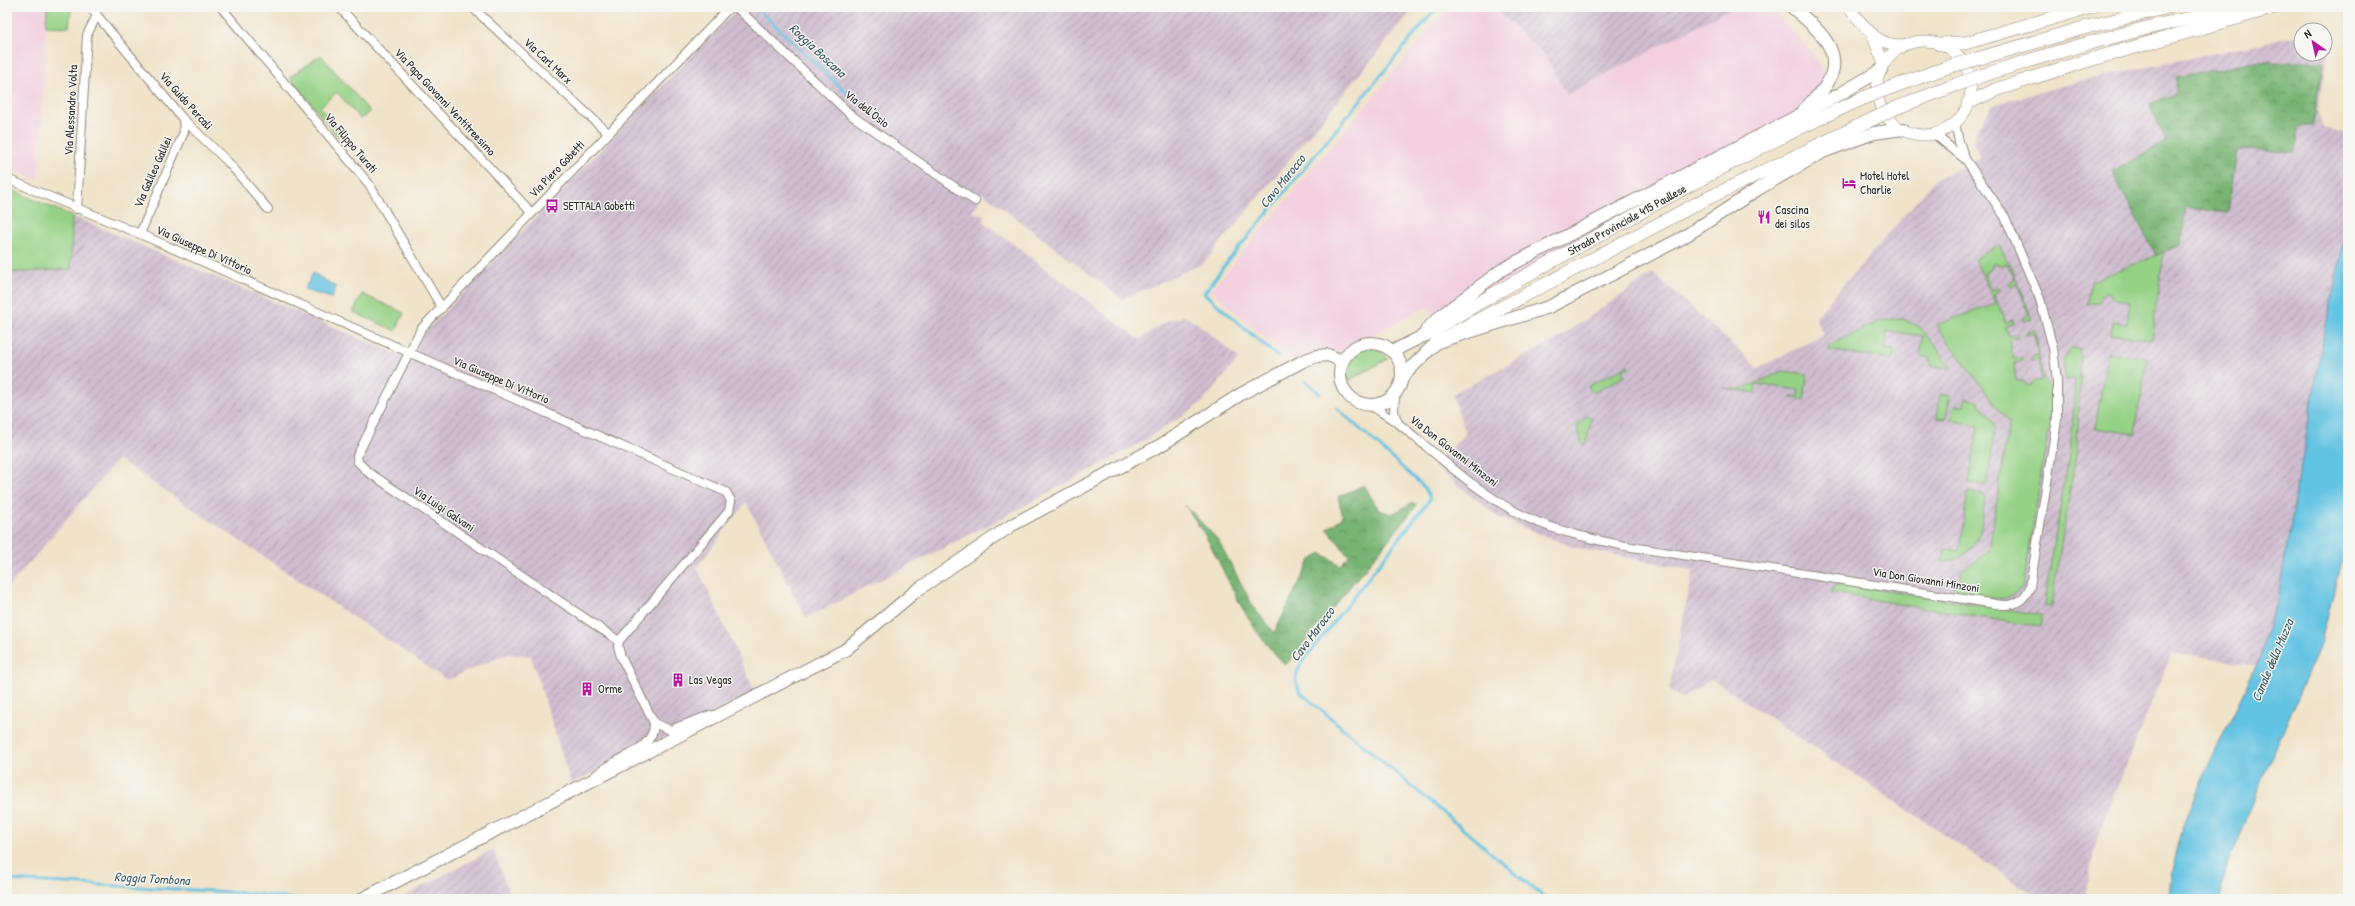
<svg xmlns="http://www.w3.org/2000/svg" width="2355" height="906" viewBox="0 0 2355 906" font-family="'Patrick Hand',sans-serif">
  <style>
    .built { fill: #f3cfe0 }
    .industrial { fill: url(#industrial-furrows) }
    .green { fill: #96d286; stroke: #607e58 }
    .forest { fill: url(#forest-crowns); stroke: #52704f }
    .water { fill: #64c3e2; stroke: #487786 }
    .lines { fill: none; stroke-linecap: round; stroke-linejoin: round }
    .stream { stroke: #64c3e2; stroke-width: 3 }
    .minor-casing { stroke: #8e877a; stroke-width: 10 }
    .secondary-casing { stroke: #8e877a; stroke-width: 12 }
    .primary-casing { stroke: #8e877a; stroke-width: 14 }
    .trunk-casing { stroke: #8e877a; stroke-width: 14 }
    .minor { stroke: #fff; stroke-width: 8 }
    .secondary { stroke: #fff; stroke-width: 11 }
    .primary { stroke: #fff; stroke-width: 12 }
    .trunk { stroke: #fff; stroke-width: 13 }
    .trunk-bridge-casing { stroke: #8e877a; stroke-width: 14; stroke-linecap: butt }
    .trunk-bridge { stroke: #fff; stroke-width: 13 }
    .labels { text-anchor: middle; stroke-width: 3; stroke-linejoin: round; paint-order: stroke }
    .street-label { font-size: 12px; fill: #2b2b2b; stroke: #f6f6f2 }
    .poi-label { font-size: 12px; fill: #2b2b2b; stroke: #f6f6f2; text-anchor: start }
    .water-label { font-size: 13px; font-style: italic; fill: #3c5962; stroke: #f6f6f2 }
  </style>
  <defs>
    <pattern id="industrial-furrows" width="10" height="10" patternUnits="userSpaceOnUse"><rect width="10" height="10" fill="#cfbdcf"/><path d="M-1 1l2-2M0 10L10 0M9 11l2-2" fill="none" stroke="#a89aa8"/></pattern>
    <pattern id="forest-crowns" width="20" height="18" patternUnits="userSpaceOnUse"><rect width="20" height="18" fill="#78b473"/><path d="M2 6a3 3 0 1 1 6 0M12 15a3 3 0 1 1 6 0" fill="none" stroke="#63935f"/></pattern>
  </defs>
  <rect width="100%" height="100%" fill="#f6f6f2"/>
  <filter id="ink" filterUnits="userSpaceOnUse"><feTurbulence type="fractalNoise" baseFrequency=".025" numOctaves="2"/><feDisplacementMap in="SourceGraphic" scale="8" xChannelSelector="R" yChannelSelector="G"/><feConvolveMatrix kernelMatrix="1 2 1 2 8 2 1 2 1" color-interpolation-filters="sRGB"/></filter>
  <filter id="wash" filterUnits="userSpaceOnUse"><feTurbulence type="fractalNoise" baseFrequency=".012" numOctaves="4" result="noise"/><feDisplacementMap in="SourceGraphic" scale="16" xChannelSelector="R" yChannelSelector="G"/><feGaussianBlur stdDeviation="0.9" result="paint"/><feColorMatrix in="noise" values="0 0 0 0 0 0 0 0 0 0 0 0 0 0 0 0 0 1.4 0 .05"/><feComposite in="paint" operator="in"/></filter>
  <g filter="url(#wash)">
    <rect width="100%" height="100%" fill="#f0e3c9"/>
    <g class="built">
      <path d="M 7,7 L 47,8 L 38,181 L 7,168 Z"/>
      <path d="M 1448,7 L 1493,7 L 1545,55 L 1567,95 L 1733,7 L 1769,7 L 1811,52 L 1823,71 L 1828,86 L 1823,109 L 1441,319 L 1426,307 L 1303,371 L 1211,290 Z"/>
    </g>
    <g class="industrial">
      <path d="M 739,7 L 1415,7 L 1204,263 L 1122,299 L 983,193 L 972,213 L 983,214 L 985,223 L 1140,340 L 1163,323 L 1184,316 L 1197,323 L 1239,358 L 1203,402 L 1147,439 L 1004,517 L 806,618 L 746,502 L 697,567 L 755,692 L 571,784 L 531,656 L 507,654 L 447,680 L 118,459 L 7,589 L 7,273 L 71,269 L 72,216 L 410,360 L 424,333 Z"/>
      <path d="M 1493,7 L 1733,7 L 1567,95 L 1545,55 Z"/>
      <path d="M 2301,35 L 2301,54 L 2325,54 L 2325,35 L 2330,35 L 2318,113 L 2323,128 L 2348,133 L 2348,285 L 2269,668 L 2172,653 L 2099,832 L 2085,899 L 2040,899 L 1712,679 L 1682,699 L 1669,689 L 1693,570 L 1572,547 L 1498,517 L 1434,466 L 1466,433 L 1452,394 L 1556,340 L 1653,273 L 1758,368 L 1823,335 L 1815,318 L 1936,179 L 1980,158 L 1974,143 L 1976,132 L 1990,109 L 1996,104 L 2080,81 Z"/>
      <path d="M 493,849 L 511,899 L 399,899 Z"/>
    </g>
    <g class="green">
      <path d="M 47,7 L 69,7 L 71,10 L 69,27 L 46,26 Z"/>
      <path d="M 321,55 L 370,112 L 360,119 L 337,92 L 320,107 L 342,134 L 337,136 L 290,77 Z"/>
      <path d="M 7,188 L 72,216 L 71,269 L 7,273 Z"/>
      <path d="M 1999,245 L 2018,282 L 2032,319 L 2023,321 L 2022,318 L 2029,315 L 2017,283 L 2010,286 L 2008,283 L 2015,279 L 2006,263 L 2000,266 L 1996,263 L 1993,263 L 1991,269 L 1984,273 L 1992,290 L 1999,287 L 2001,290 L 1994,293 L 2005,322 L 2013,320 L 2014,323 L 2006,326 L 2009,336 L 2017,335 L 2018,338 L 2010,340 L 2013,359 L 2021,357 L 2022,361 L 2014,363 L 2016,381 L 2024,381 L 2025,384 L 2029,386 L 2033,381 L 2041,380 L 2039,359 L 2031,360 L 2031,356 L 2038,355 L 2034,334 L 2026,335 L 2026,333 L 2035,330 L 2043,379 L 2051,389 L 2051,414 L 2024,582 C 2015,610 1978,595 1957,591 L 1953,584 L 1958,585 L 1962,570 L 1989,551 L 2009,423 L 1936,325 L 1996,303 L 1974,259 Z"/>
      <path d="M 2164,252 L 2151,340 L 2111,334 L 2113,322 L 2127,324 L 2130,301 L 2113,299 L 2108,291 L 2099,297 L 2101,302 L 2087,304 L 2090,282 Z"/>
      <path d="M 362,294 L 404,313 L 396,331 L 353,312 Z"/>
      <path d="M 1900,318 L 1920,327 L 1950,365 L 1950,368 L 1931,366 L 1931,358 L 1920,356 L 1923,336 L 1887,331 L 1885,349 L 1894,350 L 1893,360 L 1828,350 L 1829,346 L 1879,321 Z"/>
      <path d="M 1364,347 C 1375,346 1381,351 1388,359 L 1348,381 C 1342,364 1349,355 1364,347 Z"/>
      <path d="M 2070,348 L 2080,349 L 2079,354 L 2081,355 L 2077,448 L 2051,606 L 2044,605 L 2072,436 L 2075,379 L 2066,380 L 2063,360 Z"/>
      <path d="M 2108,352 L 2147,358 L 2135,434 L 2095,428 Z"/>
      <path d="M 1628,365 L 1629,367 L 1622,371 L 1625,376 L 1593,393 L 1588,386 Z"/>
      <path d="M 1783,371 L 1807,374 L 1804,400 L 1791,398 L 1791,396 L 1798,397 L 1799,390 L 1756,384 L 1755,393 L 1723,388 L 1743,389 Z"/>
      <path d="M 1940,394 L 1950,395 L 1946,419 L 1937,418 Z"/>
      <path d="M 1965,398 L 1977,401 L 1991,418 L 1995,427 L 1988,481 L 1984,485 L 1969,483 L 1978,426 L 1951,420 L 1954,405 L 1964,406 Z"/>
      <path d="M 1587,416 L 1592,418 L 1586,444 L 1582,444 L 1577,426 Z"/>
      <path d="M 1968,492 L 1982,494 L 1985,498 C 1981,523 1984,539 1963,555 C 1956,560 1951,563 1942,562 L 1945,549 L 1959,551 Z"/>
      <path d="M 1843,583 L 2042,615 L 2040,627 L 1831,593 L 1834,586 Z"/>
    </g>
    <g class="forest">
      <path d="M 2255,62 L 2323,62 L 2313,125 L 2300,125 L 2295,152 L 2237,150 L 2228,213 L 2186,207 L 2181,244 L 2156,255 L 2112,172 L 2166,141 L 2150,104 L 2177,93 L 2176,77 Z"/>
      <path d="M 1364,485 L 1379,510 L 1392,514 L 1412,503 L 1417,505 L 1286,665 C 1249,631 1232,587 1210,544 C 1203,530 1193,518 1185,505 L 1218,540 L 1254,608 L 1274,633 L 1310,561 L 1321,553 L 1340,565 L 1349,556 L 1327,529 L 1343,517 L 1338,497 Z"/>
    </g>
    <g class="water">
      <path d="M 2348,222 L 2348,535 L 2321,642 L 2238,837 L 2228,862 L 2219,899 L 2169,899 L 2171,874 L 2183,827 L 2200,784 L 2259,659 L 2279,592 L 2322,344 Z"/>
      <path d="M 313,273 L 336,287 L 332,298 L 304,290 Z"/>
    </g>
    <g class="lines">
      <g class="stream">
        <path d="M 756,7 L 837,84 L 866,108"/>
        <path d="M 1278,357 L 1204,293 L 1228,261 L 1437,7"/>
        <path d="M 1306,381 L 1320,394"/>
        <path d="M 1337,408 L 1425,488 L 1430,499 L 1301,664 C 1295,675 1294,682 1301,693 L 1546,899"/>
        <path d="M 7,880 L 248,893 L 295,899"/>
      </g>
    </g>
  </g>
  <g filter="url(#ink)">
    <g class="lines">
      <g class="minor-casing">
        <g id="minor">
          <path d="M 90,7 L 183,119 L 228,162 L 268,209"/>
          <path d="M 221,7 L 369,184 L 442,308"/>
          <path d="M 339,7 L 532,213"/>
          <path d="M 472,7 L 608,133"/>
          <path d="M 736,7 L 851,115 L 975,201"/>
          <path d="M 1955,123 L 1959,142 L 1965,158"/>
          <path d="M 7,179 L 140,234 L 726,492 L 731,501 L 729,511 L 619,641 L 618,646 L 621,657 L 654,723 L 670,730 L 710,715"/>
          <path d="M 77,209 L 87,35 L 97,15"/>
          <path d="M 140,234 L 184,132 L 183,119"/>
          <path d="M 1370,405 L 1398,423 L 1394,412 L 1395,395"/>
          <path d="M 1398,423 C 1439,456 1480,496 1528,518 C 1559,532 1592,539 1625,546 L 2002,605 C 2016,606 2025,599 2030,587 L 2057,420 L 2057,381 L 2053,348 L 2040,299 L 2005,217 L 1966,160 L 1934,134"/>
          <path d="M 619,641 L 368,472 L 358,462 L 357,456 L 421,329 L 730,7"/>
          <path d="M 595,776 C 613,757 655,752 654,723"/>
        </g>
      </g>
      <g class="secondary-casing">
        <g id="secondary">
          <path d="M 1848,7 C 1863,24 1879,50 1906,44"/>
          <path d="M 1872,35 L 1884,64"/>
          <circle cx="1924" cy="88" r="47"/>
        </g>
      </g>
      <g class="primary-casing">
        <g id="primary">
          <path d="M 1792,7 C 1816,28 1849,52 1825,87 C 1819,95 1811,102 1804,110"/>
          <circle cx="1371" cy="374" r="31"/>
          <path d="M 1393,351 L 1425,335 L 1427,329 L 1443,314 L 1503,269 L 1840,94 L 1881,70"/>
          <path d="M 1402,377 L 1437,342 L 1549,307 L 1682,238 L 1758,189 L 1823,152 L 1874,133 L 1903,129"/>
          <path d="M 362,899 L 845,650 L 916,591 L 1012,525 L 1161,445 L 1241,394 L 1303,361 L 1317,356 L 1328,355 L 1342,361"/>
        </g>
      </g>
      <g class="trunk-casing">
        <g id="trunk">
          <path d="M 1939,44 L 1965,43 L 2091,7"/>
          <path d="M 1973,60 L 2087,27 L 2168,7"/>
          <path d="M 1981,76 C 2069,47 2158,22 2250,7"/>
          <path d="M 1887,89 L 1951,66"/>
          <path d="M 1968,103 L 1995,90 L 2086,61 L 2275,7"/>
          <path d="M 1896,108 L 1958,84"/>
          <path d="M 1425,335 C 1486,297 1550,262 1614,227 C 1696,181 1780,135 1866,97"/>
          <path d="M 1437,342 L 1702,201 L 1875,118"/>
        </g>
      </g>
      <use href="#minor" class="minor"/>
      <use href="#secondary" class="secondary"/>
      <use href="#primary" class="primary"/>
      <use href="#trunk" class="trunk"/>
      <g class="trunk-bridge-casing">
        <g id="trunk-bridge">
          <path d="M 1951,66 L 1973,60"/>
          <path d="M 1958,84 L 1981,76"/>
          <path d="M 1866,97 L 1887,89"/>
          <path d="M 1875,118 L 1896,108"/>
        </g>
      </g>
      <use href="#trunk-bridge" class="trunk-bridge"/>
    </g>
  </g>
  <defs>
    <g id="hotel-bare" transform="scale(1.08)"><path d="M-6-4.5h1.5V1H6V5H4.5V3h-9V5H-6ZM-4 0a1.8 1.8 0 1 1 3.6 0ZM.5 0V-2.5h3Q6-2.5 6 0Z" fill="#b5179e" stroke="#f6f6f2" stroke-width="2.5" paint-order="stroke"/></g>
    <g id="bus-bare" transform="scale(1.08)"><path d="M-5-6H5V4H4V6H2V4H-2V6H-4V4H-5ZM-3.5-4V0h7V-4ZM-3.5 1.2v1.5H-2V1.2ZM2 1.2v1.5H3.5V1.2Z" fill="#b5179e" stroke="#f6f6f2" stroke-width="2.5" paint-order="stroke"/></g>
    <g id="restaurant-bare" transform="scale(1.08)"><path d="M-5-6h1v4h1v-4h1v4h1v-4h1v5L-1.5 .5V6h-2V.5L-5-1ZM5-6V6H3V1.5H1.5Q1.5-4 5-6Z" fill="#b5179e" stroke="#f6f6f2" stroke-width="2.5" paint-order="stroke"/></g>
    <g id="building-bare" transform="scale(1.08)"><path d="M-4-6H4V6H1V3H-1V6H-4ZM-2.5-4.3h1.7v1.8h-1.7ZM.8-4.3h1.7v1.8H.8ZM-2.5-1h1.7V.8h-1.7ZM.8-1h1.7V.8H.8Z" fill="#b5179e" stroke="#f6f6f2" stroke-width="2.5" paint-order="stroke"/></g>
  </defs>
  <g fill-rule="evenodd">
    <use href="#hotel-bare" x="1849" y="183"/>
    <use href="#bus-bare" x="552" y="206"/>
    <use href="#restaurant-bare" x="1764" y="217"/>
    <use href="#building-bare" x="678" y="680"/>
    <use href="#building-bare" x="587" y="689"/>
  </g>
  <g class="labels">
    <g class="street-label">
      <text transform="translate(548 61) rotate(43)" y="4">Via Carl Marx</text>
      <text transform="translate(186 101) rotate(48)" y="4">Via Guido Percali</text>
      <text transform="translate(445 102) rotate(47)" y="4">Via Papa Giovanni Ventitreesimo</text>
      <text transform="translate(867 109) rotate(38)" y="4">Via dell'Osio</text>
      <text transform="translate(71 110) rotate(-87)" y="4">Via Alessandro Volta</text>
      <text transform="translate(351 143) rotate(50)" y="4">Via Filippo Turati</text>
      <text transform="translate(557 169) rotate(-46)" y="4">Via Piero Gobetti</text>
      <text transform="translate(153 172) rotate(-66)" y="4">Via Galileo Galilei</text>
      <text transform="translate(1627 220) rotate(-29)" y="4">Strada Provinciale 415 Paullese</text>
      <text transform="translate(204 250) rotate(24)" y="4">Via Giuseppe Di Vittorio</text>
      <text transform="translate(501 380) rotate(23)" y="4">Via Giuseppe Di Vittorio</text>
      <text transform="translate(1454 451) rotate(38)" y="4">Via Don Giovanni Minzoni</text>
      <text transform="translate(444 509) rotate(34)" y="4">Via Luigi Galvani</text>
      <text transform="translate(1926 580) rotate(9)" y="4">Via Don Giovanni Minzoni</text>
    </g>
    <g class="poi-label">
      <text x="1860" y="180">Motel Hotel<tspan x="1860" dy="14">Charlie</tspan></text>
      <text x="563" y="210">SETTALA Gobetti</text>
      <text x="1775" y="214">Cascina<tspan x="1775" dy="14">dei silos</tspan></text>
      <text x="689" y="684">Las Vegas</text>
      <text x="598" y="693">Orme</text>
    </g>
    <g class="water-label">
      <text transform="translate(818 50) rotate(43)" y="5">Roggia Boscana</text>
      <text transform="translate(1282 181) rotate(-51)" y="5">Cavo Marocco</text>
      <text transform="translate(1312 634) rotate(-53)" y="5">Cavo Marocco</text>
      <text transform="translate(2272 660) rotate(-67)" y="5">Canale della Muzza</text>
      <text transform="translate(152 878) rotate(3)" y="5">Roggia Tombona</text>
    </g>
  </g>
  <rect width="2355" height="906" fill="none" stroke="#f6f6f2" stroke-width="24"/>
  <g transform="translate(2313 42) rotate(326)"><circle r="19" fill="#f6f6f2" stroke="#a5a5a2"/>
  <path d="M0-3L7 15L0 10L-7 15Z" fill="#b5179e"/>
  <text y="-6" font-size="11" font-weight="bold" text-anchor="middle" fill="#2b2b2b">N</text>
  </g>
</svg>
